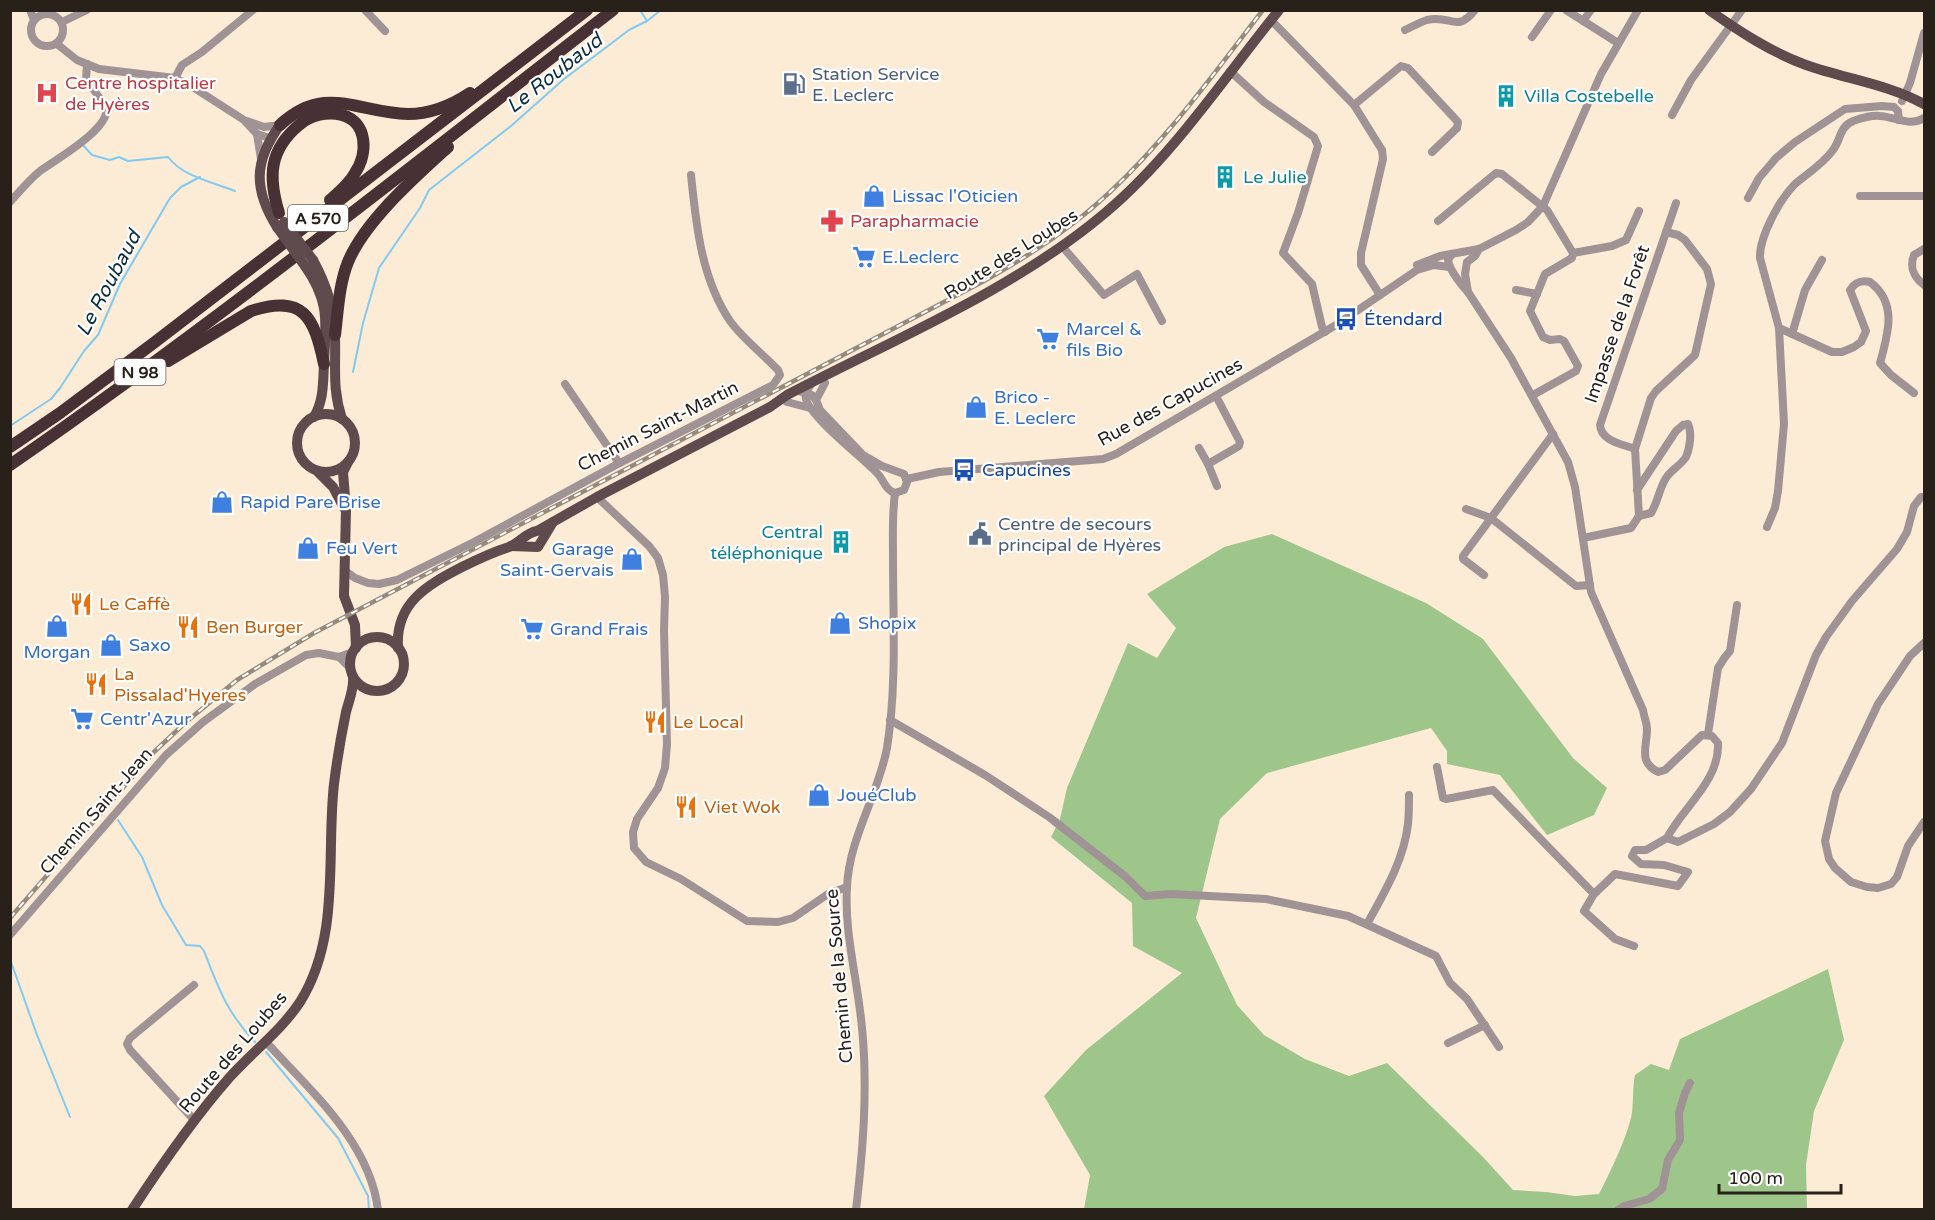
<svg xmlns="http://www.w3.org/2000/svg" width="1935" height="1220" viewBox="0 0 1935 1220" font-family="'Varela Round',sans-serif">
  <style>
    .forest { fill: #9ec68b }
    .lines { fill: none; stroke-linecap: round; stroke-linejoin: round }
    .stream { stroke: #81cbf2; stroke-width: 2 }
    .minor { stroke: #a09395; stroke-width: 8 }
    .major { stroke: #5f4a4e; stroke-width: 10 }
    .highway { stroke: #483135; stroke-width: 12 }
    .rail-casing { stroke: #958a7b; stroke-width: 4.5 }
    .rail { stroke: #fff; stroke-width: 2; stroke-dasharray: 7; stroke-linecap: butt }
    .major-bridge { stroke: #5f4a4e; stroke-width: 10 }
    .labels { text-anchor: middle; stroke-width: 4.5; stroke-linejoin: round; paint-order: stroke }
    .shield { fill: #fff; stroke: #68645e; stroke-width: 1.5 }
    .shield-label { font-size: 16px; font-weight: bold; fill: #272119 }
    .service-label { font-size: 18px; fill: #4e5e75; stroke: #fff; text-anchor: start }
    .health-label { font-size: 18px; fill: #be3a42; stroke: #fff; text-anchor: start }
    .culture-label { font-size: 18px; fill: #0d838f; stroke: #fff; text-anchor: start }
    .shop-label { font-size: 18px; fill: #366cbe; stroke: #fff; text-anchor: start }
    .street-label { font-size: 18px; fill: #272119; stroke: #fff }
    .transit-label { font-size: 18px; fill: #164399; stroke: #fff; text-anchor: start }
    .food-label { font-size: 18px; fill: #c56008; stroke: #fff; text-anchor: start }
    .water-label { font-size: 20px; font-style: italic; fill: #0b2e3e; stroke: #fff }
  </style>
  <rect width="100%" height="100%" fill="#fcebd5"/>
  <path class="forest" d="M 1272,534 L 1426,603 L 1483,639 L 1573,758 L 1607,788 L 1594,815 L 1547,835 L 1500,775 L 1447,764 L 1447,751 L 1431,728 L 1267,773 L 1220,819 L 1196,918 L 1237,1005 L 1264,1035 L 1305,1059 L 1349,1076 L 1387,1063 L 1483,1157 L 1513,1190 L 1546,1192 L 1575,1196 L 1599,1194 C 1611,1170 1624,1144 1631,1118 C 1634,1105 1632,1089 1635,1075 L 1651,1064 L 1669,1070 L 1680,1039 L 1828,969 L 1844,1040 L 1814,1111 L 1806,1165 L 1807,1209 L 1084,1209 L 1090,1175 L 1044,1096 L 1086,1050 L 1182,973 L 1133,946 L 1132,903 L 1051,837 L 1060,819 L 1067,788 L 1128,643 L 1157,658 L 1176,628 L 1147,594 L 1224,547 Z"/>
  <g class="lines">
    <g class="stream">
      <path d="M 640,10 L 647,21"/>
      <path d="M 82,144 L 92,155 L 110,160 L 119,157 L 128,161 L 168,157 C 183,177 213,182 235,191"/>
      <path d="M 353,372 L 363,323 L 379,268 L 420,208 L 429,190 L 511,126 L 564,79 L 600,52 L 629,30 L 647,21 L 661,10"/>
      <path d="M 10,426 L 51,399 L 60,388 L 84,351 L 98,335 L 120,284 L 170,198 L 181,187 L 200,177"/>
      <path d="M 118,820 L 142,857 L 162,905 L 186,945 L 200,946 L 204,951 C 218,987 227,1013 255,1042"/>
      <path d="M 10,959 L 37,1035 L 70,1117"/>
      <path d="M 266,1052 L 338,1138 L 368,1196 L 369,1210"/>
    </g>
    <g class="minor">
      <path d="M 30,10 L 34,20"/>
      <path d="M 365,10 L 385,31"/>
      <path d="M 1566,10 L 1618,43"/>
      <circle cx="47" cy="30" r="16"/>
      <path d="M 1271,20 L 1354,105 L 1382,150 L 1383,159 L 1361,253 L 1361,265 L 1380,295"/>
      <path d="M 1583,21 L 1591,10"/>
      <path d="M 62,22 L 87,10"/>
      <path d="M 1405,30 C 1412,27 1420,22 1427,20 C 1451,14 1456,34 1475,10"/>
      <path d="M 1532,37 L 1551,10"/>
      <path d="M 57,44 L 77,60 L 99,69 L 175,78 L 191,86 L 244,120 L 257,134 L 270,138"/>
      <path d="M 1230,71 L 1264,102 L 1314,137 L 1318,146 L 1298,213 L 1283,253 L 1312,284 L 1322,327 L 1325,332"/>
      <path d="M 175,78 L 182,65 L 202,52 L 253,10"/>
      <path d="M 1902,101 L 1910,83 L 1924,33"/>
      <path d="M 1354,105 L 1401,66 L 1408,68 L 1458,122 L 1457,128 L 1432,152"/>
      <path d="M 1672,115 L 1691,80 L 1742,10"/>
      <path d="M 247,121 L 264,127 L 280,125"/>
      <path d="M 257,134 L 261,159"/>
      <path d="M 1860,196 L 1924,196"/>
      <path d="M 1748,198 L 1759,178 L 1776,158 L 1795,142 L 1845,109 L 1882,106 L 1894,107 L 1898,111 L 1899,120"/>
      <path d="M 10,202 C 20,191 29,180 40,171 C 55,160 112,128 106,107 L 86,79 L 87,64"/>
      <path d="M 1438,221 L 1496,173 L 1502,174 L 1547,210 L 1573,253 L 1572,258 L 1545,274 L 1530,311 L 1543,337 L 1550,340 L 1560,339 L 1564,341 L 1578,366 L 1576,371 L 1533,395"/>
      <path d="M 1062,246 L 1104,295 L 1137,274 L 1162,321"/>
      <path d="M 1924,249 L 1914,255 C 1909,268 1914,277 1924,285"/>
      <path d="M 1573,253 L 1612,246 L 1626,240 L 1639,211"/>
      <path d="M 1452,254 L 1448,260 C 1449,269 1461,285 1468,292 L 1511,358 L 1568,462 L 1575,487 L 1591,592 L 1643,710 C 1644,717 1647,723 1647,729 C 1647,747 1638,762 1658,772 L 1665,770 L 1702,735 L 1712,736 L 1718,743 C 1720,781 1682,808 1667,838 L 1678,842 L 1714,824 L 1730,812 L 1751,789 L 1782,743 L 1816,655 L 1826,637 L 1852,601 L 1897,549 L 1907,532 L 1914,506 L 1921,497 L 1924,497"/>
      <path d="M 1417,265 L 1440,256 L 1479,249 L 1516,230 L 1528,222 L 1543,206 L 1601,74 L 1638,10"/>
      <path d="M 1516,290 L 1537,294"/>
      <path d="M 1468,292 L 1465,274 L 1467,262 L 1475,256 L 1479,249"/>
      <path d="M 1779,328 L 1832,352 L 1842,352 L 1854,347 L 1861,342 L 1866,331 L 1850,290 C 1855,282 1861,280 1870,282 C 1898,303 1888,334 1880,363 L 1891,375 L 1914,393"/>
      <path d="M 1792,334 L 1805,290 L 1822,260"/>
      <path d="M 565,384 L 619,463"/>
      <path d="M 795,390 L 812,395 L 816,400 L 820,410 L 863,455 L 882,466 L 904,474 L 907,482 L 904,490 L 895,493 C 885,490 884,480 877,473 C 863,458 810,417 806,399 C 804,393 809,387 812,383"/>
      <path d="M 816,400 L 825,383"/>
      <path d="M 787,402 L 810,408"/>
      <path d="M 1199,448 L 1208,464 L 1239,446 L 1240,442 L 1216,396"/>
      <path d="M 1635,449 C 1622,444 1601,441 1600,425 L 1676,203"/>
      <path d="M 1208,464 L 1217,486"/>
      <path d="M 907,479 L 939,472 L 1103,459 L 1116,454 L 1336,325 L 1417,270 L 1434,265 L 1449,267"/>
      <path d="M 1637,490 L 1676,431 L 1683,425 L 1688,424 C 1692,432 1690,448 1686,457 C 1681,465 1671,470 1666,478 C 1659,489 1658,502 1651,513 L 1639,516"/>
      <path d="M 597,497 L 649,546 L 658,558 L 663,575 L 665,597 L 664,631 L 667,744 L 665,768 L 658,788 L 637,819 L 633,832 L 634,848 L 646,862 L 681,879 L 747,921 L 778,922 L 793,918 L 828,894 L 847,887"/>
      <path d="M 1466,509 L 1491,518 L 1576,586 L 1590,585"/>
      <path d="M 1767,527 L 1775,508 L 1778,491 L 1784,424 L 1779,328 L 1760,258 C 1759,237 1780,199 1795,184 C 1808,173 1823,164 1833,150 C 1841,140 1839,127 1853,121 C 1862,118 1871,115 1880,116 C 1896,117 1909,127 1924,118"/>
      <path d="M 1583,538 L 1631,528 L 1639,516 L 1635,449 L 1651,398 L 1656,391 L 1695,355 L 1711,284 L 1707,269 L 1685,240 L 1678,235 L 1666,232"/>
      <path d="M 344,570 L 355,578 L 368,583 L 379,584 L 397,580 L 474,542 L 616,465 L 773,385 L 780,375 L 778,370 C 763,354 743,339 730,321 C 701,278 696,224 691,175"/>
      <path d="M 1484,575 L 1463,559 L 1463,556 L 1553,434"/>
      <path d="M 1924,643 L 1910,656 L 1878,704 L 1836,793 L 1825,841 L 1829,859 L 1835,868 L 1851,882 L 1867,887 L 1878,888 L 1891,884 L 1897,877 L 1908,846 L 1924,822"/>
      <path d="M 339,657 L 350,668"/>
      <path d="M 890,720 L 985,775 L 1049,817 L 1126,877 L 1145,896 L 1171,894 L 1266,899 L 1348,916 L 1436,956 L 1450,983 L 1467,999 L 1499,1047"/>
      <path d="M 1708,734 L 1718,668 L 1725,657 L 1730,651 L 1737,605"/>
      <path d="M 1437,767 L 1443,798 L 1446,799 L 1493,790 L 1594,894"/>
      <path d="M 1367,924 C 1384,893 1404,860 1408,824 C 1409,815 1409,805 1409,795"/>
      <path d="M 10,935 L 166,755 L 203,722 L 255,684 L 306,655 L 319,653 L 339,657 L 353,652"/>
      <path d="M 1634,946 L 1615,939 L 1584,911 L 1594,894 L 1615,874 L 1678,886 L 1688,872 L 1664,865 L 1641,864 L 1632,856 L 1635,850 L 1646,850 L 1667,838"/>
      <path d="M 194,985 L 130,1038 L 127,1044 L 130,1050 L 195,1121"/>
      <path d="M 266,1042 C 310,1090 370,1142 378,1210"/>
      <path d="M 1448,1043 L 1485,1025"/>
      <path d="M 856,1210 C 863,1150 868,1088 862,1028 C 858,982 844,933 847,887 C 849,838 878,796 887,748 C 897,685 893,620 893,557 C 893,536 892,514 895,493"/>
      <path d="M 1618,1210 L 1624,1206 L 1649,1199 L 1662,1189 L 1668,1160 L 1680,1140 L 1679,1113 L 1685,1093 L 1690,1083"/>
    </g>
    <g class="major">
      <path d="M 1709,10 C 1740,32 1771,52 1806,65 C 1846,79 1887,84 1924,104"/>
      <path d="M 277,227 C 253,189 254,161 280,125"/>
      <path d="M 313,260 C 326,284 335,308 335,336 C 336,368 332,388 342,419"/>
      <path d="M 305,266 C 330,301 326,323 324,363 C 323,382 324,400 314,417"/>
      <circle cx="326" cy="443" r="29"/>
      <path d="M 348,462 L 343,472 L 346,510 L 344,596 L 355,625 L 356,648"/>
      <path d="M 318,472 L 333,487 L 344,508"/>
      <path d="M 511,546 L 538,547 L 553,522"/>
      <circle cx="377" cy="664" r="27"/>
      <path d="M 398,648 C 395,603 427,585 462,567 C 478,559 493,552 509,547 C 519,543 527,532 537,531 L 597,497 L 770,407 L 787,395 C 892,340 1014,290 1105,213 C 1172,157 1224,78 1279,10"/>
      <path d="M 132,1210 C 162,1164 193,1119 229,1078 C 252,1052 281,1031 300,1002 C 341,937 326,855 334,784 C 337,760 341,736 346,712 C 349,700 354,690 353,677"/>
    </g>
    <g class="highway">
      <path d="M 280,125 C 325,83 358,113 408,114 C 430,114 452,105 470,93"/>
      <path d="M 279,213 C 268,177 269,150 299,125 C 310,115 328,111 342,115 C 368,122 368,154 355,173 C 349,184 339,192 330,200"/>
      <path d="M 335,335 C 338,311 339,284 348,262 C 365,221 415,177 448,147"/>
      <path d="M 168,361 L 251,311 C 304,294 314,317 324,364"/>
      <path d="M 10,447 L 60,413 L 155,342 L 587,10"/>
      <path d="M 10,465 C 217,322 414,164 613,10"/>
    </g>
    <g class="rail-casing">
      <path id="rail" d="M 10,918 L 154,752 L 186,722 L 237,680 L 314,633 L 984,281 C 1029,256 1072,228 1110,192 C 1168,138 1215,72 1263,10"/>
    </g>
    <use href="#rail" class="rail"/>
    <g class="major-bridge">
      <path d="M 284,222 L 313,260"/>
      <path d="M 277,227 L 305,266"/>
    </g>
  </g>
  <defs>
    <g id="fuel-bare" transform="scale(1.8)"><path d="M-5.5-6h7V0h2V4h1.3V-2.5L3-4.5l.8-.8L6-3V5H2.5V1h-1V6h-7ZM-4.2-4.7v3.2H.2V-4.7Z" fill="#5c6f8a" stroke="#fff" stroke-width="2.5" paint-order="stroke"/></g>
    <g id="hospital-bare" transform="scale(1.8)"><path d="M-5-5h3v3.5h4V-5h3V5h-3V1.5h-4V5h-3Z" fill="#e0444e" stroke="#fff" stroke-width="2.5" paint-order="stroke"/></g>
    <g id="building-bare" transform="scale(1.8)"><path d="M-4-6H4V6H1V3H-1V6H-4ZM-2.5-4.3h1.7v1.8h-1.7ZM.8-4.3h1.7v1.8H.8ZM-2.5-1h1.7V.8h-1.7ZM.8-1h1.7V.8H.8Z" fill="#0f9aa8" stroke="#fff" stroke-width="2.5" paint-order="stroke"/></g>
    <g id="shop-bare" transform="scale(1.8)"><path d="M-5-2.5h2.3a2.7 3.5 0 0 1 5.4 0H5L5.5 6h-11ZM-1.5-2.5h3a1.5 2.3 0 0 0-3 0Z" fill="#3f7fe0" stroke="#fff" stroke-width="2.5" paint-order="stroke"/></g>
    <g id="pharmacy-bare" transform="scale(1.8)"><path d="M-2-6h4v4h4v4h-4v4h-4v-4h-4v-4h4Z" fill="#e0444e" stroke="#fff" stroke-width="2.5" paint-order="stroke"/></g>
    <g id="supermarket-bare" transform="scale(1.8)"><path d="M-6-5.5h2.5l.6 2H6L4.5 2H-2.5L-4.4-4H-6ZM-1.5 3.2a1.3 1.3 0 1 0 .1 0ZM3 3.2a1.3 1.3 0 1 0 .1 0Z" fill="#3f7fe0" stroke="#fff" stroke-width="2.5" paint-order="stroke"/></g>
    <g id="bus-bare" transform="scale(1.8)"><path d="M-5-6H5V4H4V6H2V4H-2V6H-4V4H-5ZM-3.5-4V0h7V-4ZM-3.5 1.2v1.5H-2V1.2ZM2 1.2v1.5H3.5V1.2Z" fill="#1a4fb4" stroke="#fff" stroke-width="2.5" paint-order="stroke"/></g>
    <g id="civic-bare" transform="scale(1.8)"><path d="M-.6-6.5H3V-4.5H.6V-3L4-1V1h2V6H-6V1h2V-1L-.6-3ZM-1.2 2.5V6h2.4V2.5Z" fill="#5c6f8a" stroke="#fff" stroke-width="2.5" paint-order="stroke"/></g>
    <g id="restaurant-bare" transform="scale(1.8)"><path d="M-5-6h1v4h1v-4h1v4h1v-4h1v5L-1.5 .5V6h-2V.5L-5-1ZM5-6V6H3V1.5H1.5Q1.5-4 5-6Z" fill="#e8710a" stroke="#fff" stroke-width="2.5" paint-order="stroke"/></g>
  </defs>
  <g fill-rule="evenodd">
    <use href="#fuel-bare" x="794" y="84"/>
    <use href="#hospital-bare" x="47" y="93"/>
    <use href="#building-bare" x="1506" y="96"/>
    <use href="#building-bare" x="1225" y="177"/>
    <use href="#shop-bare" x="874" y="196"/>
    <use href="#pharmacy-bare" x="832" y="221"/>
    <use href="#supermarket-bare" x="864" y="257"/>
    <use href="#bus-bare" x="1346" y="319"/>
    <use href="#supermarket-bare" x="1048" y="339"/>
    <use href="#shop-bare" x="976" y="407"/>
    <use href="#bus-bare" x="964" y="470"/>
    <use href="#shop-bare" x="222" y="502"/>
    <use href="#civic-bare" x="980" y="534"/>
    <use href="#building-bare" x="841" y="542"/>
    <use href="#shop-bare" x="308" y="548"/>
    <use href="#shop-bare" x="632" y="559"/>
    <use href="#restaurant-bare" x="81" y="604"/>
    <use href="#shop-bare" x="840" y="623"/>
    <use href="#shop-bare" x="57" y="626"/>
    <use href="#restaurant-bare" x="188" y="627"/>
    <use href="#supermarket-bare" x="532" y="629"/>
    <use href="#shop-bare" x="111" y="645"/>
    <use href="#restaurant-bare" x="96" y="684"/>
    <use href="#supermarket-bare" x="82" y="719"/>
    <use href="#restaurant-bare" x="655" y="722"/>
    <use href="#shop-bare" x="819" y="795"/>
    <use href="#restaurant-bare" x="686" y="807"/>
  </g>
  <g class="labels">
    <g class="shield">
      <rect x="288" y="205" width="60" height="26" rx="4.5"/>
      <rect x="114.5" y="359" width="51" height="26" rx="4.5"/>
    </g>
    <g class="shield-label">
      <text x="318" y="224">A 570</text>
      <text x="140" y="378">N 98</text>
    </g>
    <g class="service-label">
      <text x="812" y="80">Station Service<tspan x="812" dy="21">E. Leclerc</tspan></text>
      <text x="998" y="530">Centre de secours<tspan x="998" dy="21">principal de Hyères</tspan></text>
    </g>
    <g class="health-label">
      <text x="65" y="89">Centre hospitalier<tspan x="65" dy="21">de Hyères</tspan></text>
      <text x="850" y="227">Parapharmacie</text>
    </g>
    <g class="culture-label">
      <text x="1524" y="102">Villa Costebelle</text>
      <text x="1243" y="183">Le Julie</text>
      <text x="823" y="538" text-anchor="end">Central<tspan x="823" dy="21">téléphonique</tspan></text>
    </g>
    <g class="shop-label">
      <text x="892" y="202">Lissac l'Oticien</text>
      <text x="882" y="263">E.Leclerc</text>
      <text x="1066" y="335">Marcel &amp;<tspan x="1066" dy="21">fils Bio</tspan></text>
      <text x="994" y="403">Brico -<tspan x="994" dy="21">E. Leclerc</tspan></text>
      <text x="240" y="508">Rapid Pare Brise</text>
      <text x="326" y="554">Feu Vert</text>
      <text x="614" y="555" text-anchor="end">Garage<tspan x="614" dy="21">Saint-Gervais</tspan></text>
      <text x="858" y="629">Shopix</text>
      <text x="550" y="635">Grand Frais</text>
      <text x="129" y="651">Saxo</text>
      <text x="57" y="658" text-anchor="middle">Morgan</text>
      <text x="100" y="725">Centr'Azur</text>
      <text x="837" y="801">JouéClub</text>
    </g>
    <g class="street-label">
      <text transform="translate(1011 254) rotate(-32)" y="6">Route des Loubes</text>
      <text transform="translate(1617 324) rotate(-71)" y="6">Impasse de la Forêt</text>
      <text transform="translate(1170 402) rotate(-29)" y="6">Rue des Capucines</text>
      <text transform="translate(658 426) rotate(-27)" y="6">Chemin Saint-Martin</text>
      <text transform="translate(96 811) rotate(-49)" y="6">Chemin Saint-Jean</text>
      <text transform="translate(839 976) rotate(-95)" y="6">Chemin de la Source</text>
      <text transform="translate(233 1052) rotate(-49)" y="6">Route des Loubes</text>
    </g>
    <g class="transit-label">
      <text x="1364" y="325">Étendard</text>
      <text x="982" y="476">Capucines</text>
    </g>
    <g class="food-label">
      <text x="99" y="610">Le Caffè</text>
      <text x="206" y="633">Ben Burger</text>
      <text x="114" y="680">La<tspan x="114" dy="21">Pissalad'Hyeres</tspan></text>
      <text x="673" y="728">Le Local</text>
      <text x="704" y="813">Viet Wok</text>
    </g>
    <g class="water-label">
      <text transform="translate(554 73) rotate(-38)" y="7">Le Roubaud</text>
      <text transform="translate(108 283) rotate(-62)" y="7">Le Roubaud</text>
    </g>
  </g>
  <rect width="1935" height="1220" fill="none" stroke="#272119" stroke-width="24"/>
  <path d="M1719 1184v9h122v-9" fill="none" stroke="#272119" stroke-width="3"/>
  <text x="1728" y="1184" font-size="18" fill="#272119" stroke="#ffffff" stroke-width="4.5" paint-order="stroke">100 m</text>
</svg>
